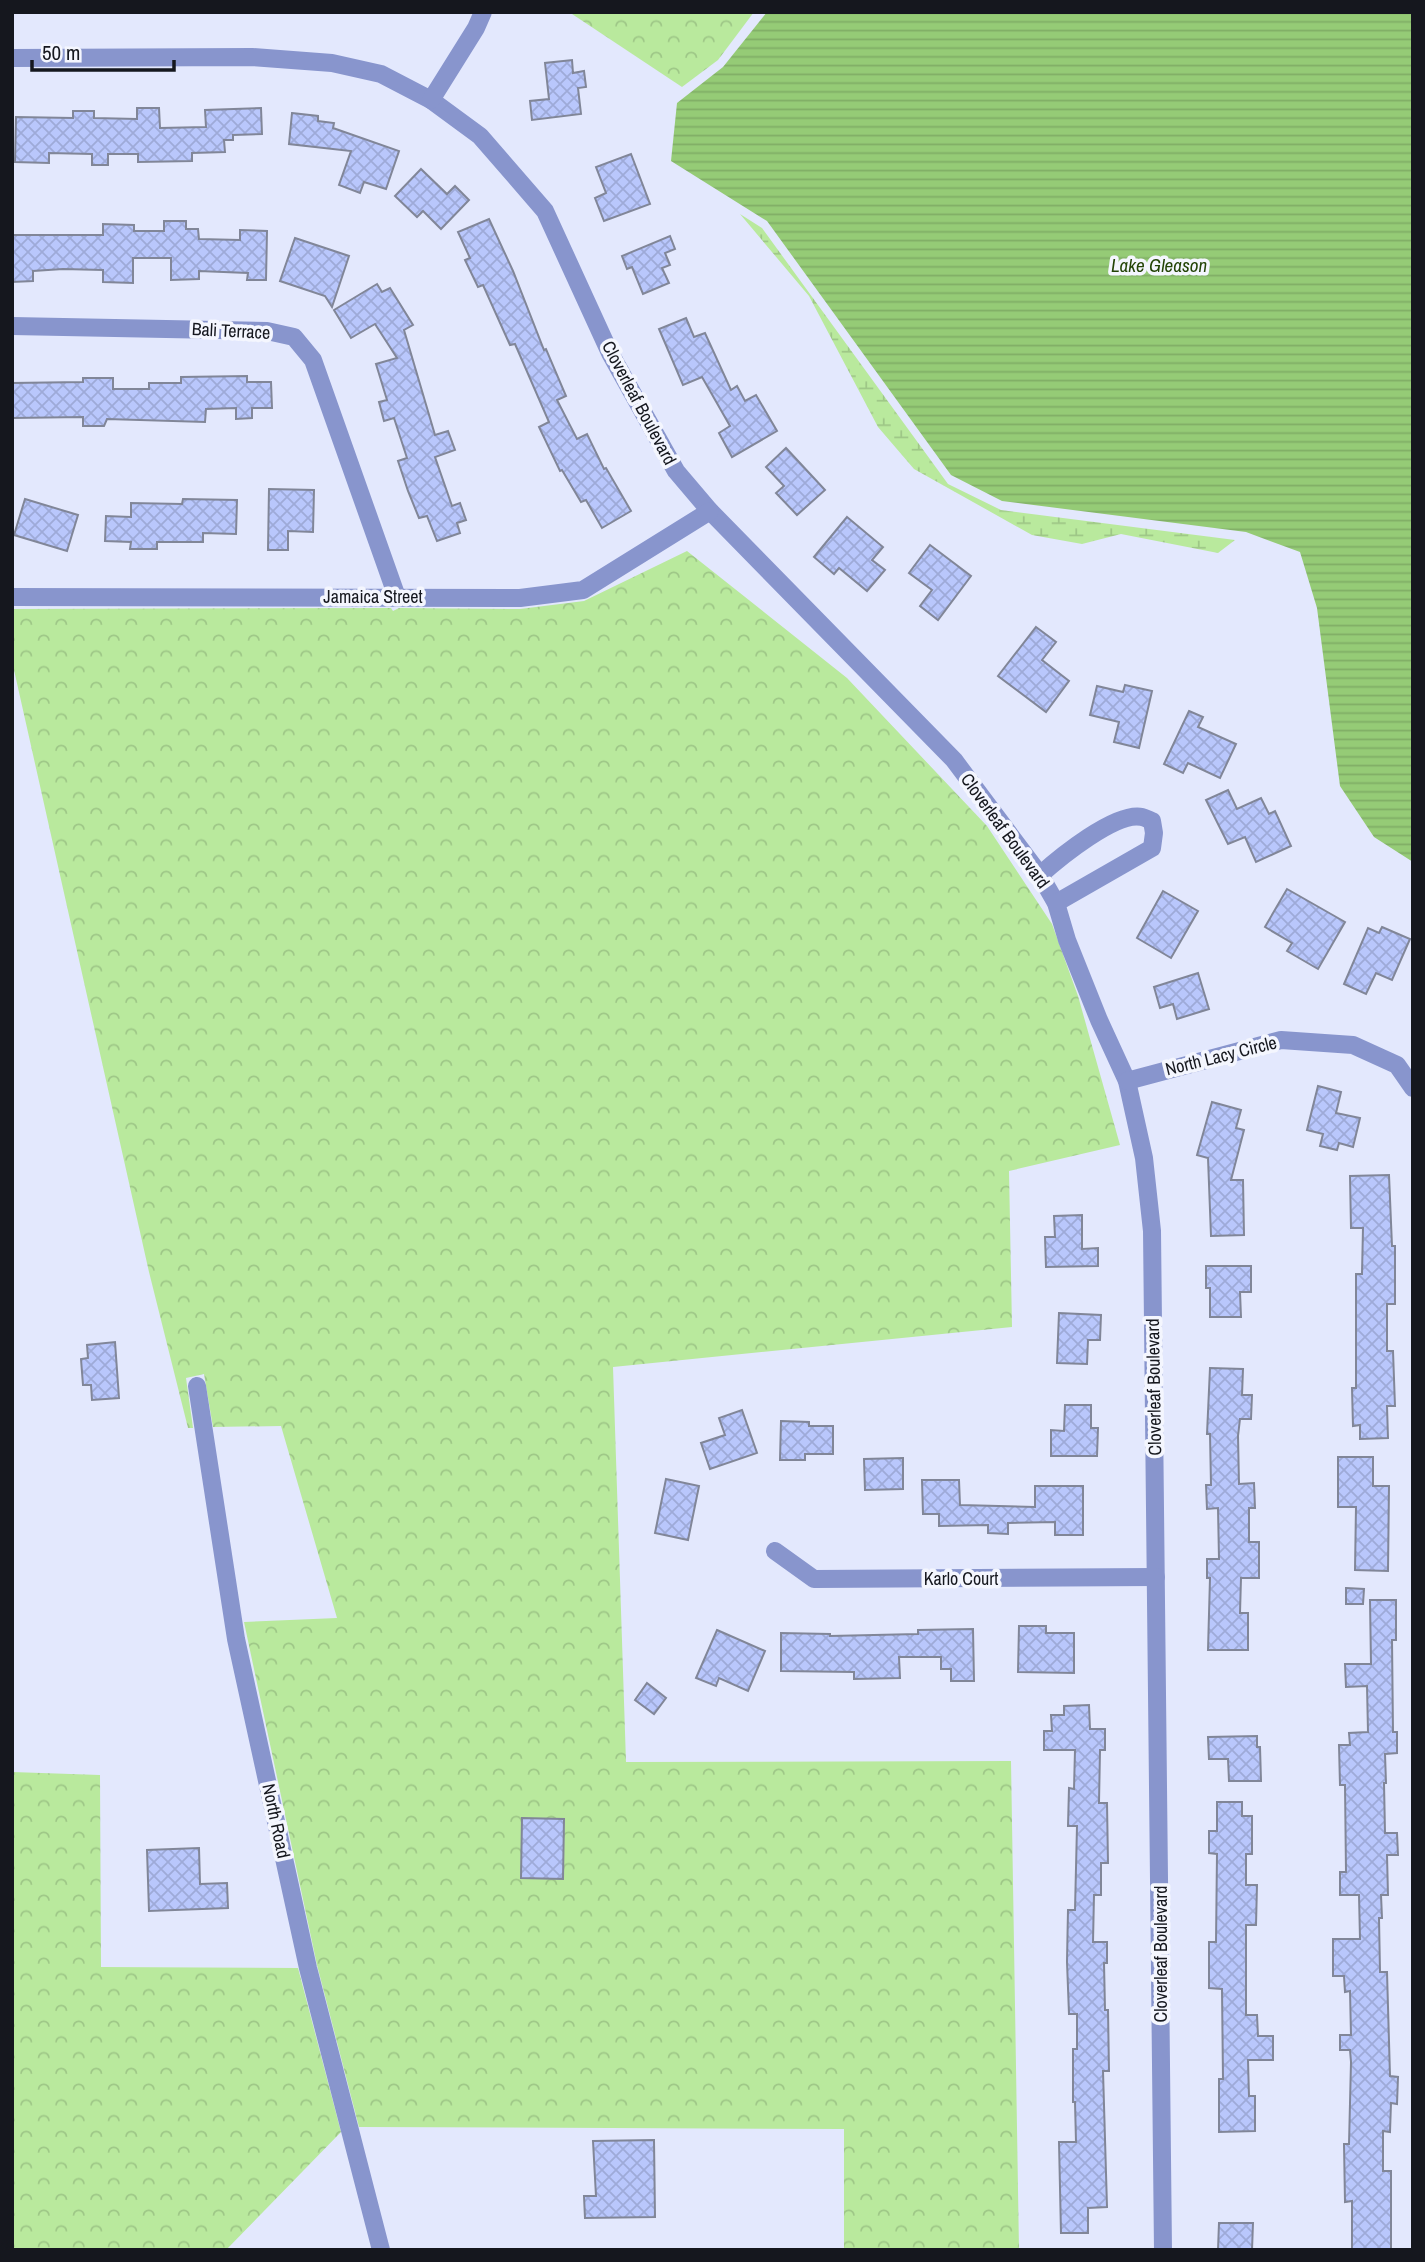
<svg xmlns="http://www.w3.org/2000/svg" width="1425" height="2262" viewBox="0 0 1425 2262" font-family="'Archivo Narrow',sans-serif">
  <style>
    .forest { fill: url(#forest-crowns) }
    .wetland { fill: url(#wetland-marsh) }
    .water { fill: url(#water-rules) }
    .building { fill: url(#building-cross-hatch); stroke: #818698; stroke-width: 2 }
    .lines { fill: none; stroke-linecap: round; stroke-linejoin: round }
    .minor { stroke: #8895cd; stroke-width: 18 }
    .labels { text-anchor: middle; stroke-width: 7; stroke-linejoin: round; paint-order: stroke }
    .street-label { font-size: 18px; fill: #15171e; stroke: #f4f6fe }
    .water-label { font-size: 19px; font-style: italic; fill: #234406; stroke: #f4f6fe }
  </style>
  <defs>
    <pattern id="forest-crowns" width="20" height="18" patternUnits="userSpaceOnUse" patternTransform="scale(1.75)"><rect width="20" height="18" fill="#b9e99d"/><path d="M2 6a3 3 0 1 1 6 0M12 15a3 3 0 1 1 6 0" fill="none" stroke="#9ec787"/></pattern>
    <pattern id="wetland-marsh" width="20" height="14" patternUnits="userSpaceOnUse" patternTransform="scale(1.75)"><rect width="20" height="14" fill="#b9e99d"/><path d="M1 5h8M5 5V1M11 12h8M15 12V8" fill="none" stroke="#9ec787"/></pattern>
    <pattern id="water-rules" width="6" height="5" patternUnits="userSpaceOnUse" patternTransform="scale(1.75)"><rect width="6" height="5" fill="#95cb76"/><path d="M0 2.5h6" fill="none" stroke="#80ae66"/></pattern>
    <pattern id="building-cross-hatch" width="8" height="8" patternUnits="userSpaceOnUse" patternTransform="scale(1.75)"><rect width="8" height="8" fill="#b9c7fc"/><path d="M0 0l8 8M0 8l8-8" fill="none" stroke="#9eaad8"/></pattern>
  </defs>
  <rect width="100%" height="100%" fill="#e3e8fd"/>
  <g class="forest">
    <path d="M 569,12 L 754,12 L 718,60 L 682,87 Z"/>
    <path d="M 687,551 L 847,678 L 987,826 L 1052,924 L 1078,996 L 1120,1145 L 1009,1171 L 1012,1327 L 613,1367 L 626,1762 L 1011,1761 L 1019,2250 L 844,2250 L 844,2129 L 359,2127 L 317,1965 L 244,1622 L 337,1618 L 281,1426 L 213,1427 L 204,1374 L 186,1378 L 193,1428 L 188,1428 L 149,1272 L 12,661 L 12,609 L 391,608 L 393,611 L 399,608 L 520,609 L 584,601 Z"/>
    <path d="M 12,1772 L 100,1775 L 101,1967 L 298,1968 L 341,2132 L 226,2250 L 12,2250 Z"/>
  </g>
  <path class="wetland" d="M 740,214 L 762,228 L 948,484 L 1001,510 L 1235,540 L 1218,553 L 1121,534 L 1082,544 L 1032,535 L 914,469 L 878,427 L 809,296 Z"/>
  <path class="water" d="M 767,12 L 1413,12 L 1413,862 L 1374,837 L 1340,786 L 1317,608 L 1300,552 L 1246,532 L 1002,501 L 951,475 L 767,221 L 671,161 L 677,103 L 723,67 Z"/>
  <g class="building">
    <path d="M 572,60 L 573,73 L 584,71 L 586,87 L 578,88 L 581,114 L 532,120 L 530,101 L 549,99 L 545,63 Z"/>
    <path d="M 137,108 L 159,108 L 160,128 L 206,127 L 205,110 L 261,108 L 262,134 L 233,135 L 233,140 L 224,140 L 225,152 L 192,153 L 192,161 L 138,162 L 138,154 L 108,154 L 108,165 L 92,165 L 92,154 L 49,153 L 49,163 L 15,162 L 16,117 L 73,118 L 73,111 L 94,111 L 94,118 L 137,119 Z"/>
    <path d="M 292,113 L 318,116 L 318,121 L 334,123 L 333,128 L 399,151 L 386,189 L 364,182 L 360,193 L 339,185 L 351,151 L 289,144 Z"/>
    <path d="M 631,154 L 650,204 L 604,221 L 595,198 L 606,193 L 596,167 Z"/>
    <path d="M 421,169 L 447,194 L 455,186 L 469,200 L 441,229 L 423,211 L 417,217 L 395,196 Z"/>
    <path d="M 489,219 L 513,271 L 544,350 L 546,349 L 566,396 L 557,400 L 577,439 L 587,434 L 604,469 L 606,468 L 631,511 L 602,528 L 586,500 L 581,502 L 562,470 L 560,471 L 539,427 L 549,422 L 515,344 L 510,345 L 483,285 L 478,287 L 465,260 L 470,258 L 458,232 Z"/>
    <path d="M 164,221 L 186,221 L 186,229 L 198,229 L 199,239 L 240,240 L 240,230 L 267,231 L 266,280 L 247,280 L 248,273 L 199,271 L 199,279 L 171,280 L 171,258 L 133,258 L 133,283 L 103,282 L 103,270 L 63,269 L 33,271 L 33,281 L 12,282 L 12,235 L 103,235 L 103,224 L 134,225 L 134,231 L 164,231 Z"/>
    <path d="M 670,236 L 675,249 L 665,253 L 670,265 L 662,268 L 669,283 L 643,294 L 632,267 L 627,269 L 622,256 Z"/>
    <path d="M 295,238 L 349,256 L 332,307 L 325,296 L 280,281 Z"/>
    <path d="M 377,284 L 382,292 L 390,288 L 413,325 L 404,330 L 435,435 L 448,431 L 455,450 L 435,457 L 452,506 L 460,503 L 466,520 L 457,523 L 460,533 L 437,541 L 427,516 L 419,518 L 408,491 L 398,461 L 407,458 L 394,418 L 384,421 L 379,402 L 387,400 L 376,364 L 397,358 L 375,324 L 351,338 L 334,310 Z"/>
    <path d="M 686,318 L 694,337 L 705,333 L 731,390 L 737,386 L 745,401 L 756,395 L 777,431 L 732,457 L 719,433 L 730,426 L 702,377 L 683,385 L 659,329 Z"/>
    <path d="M 247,376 L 247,382 L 271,382 L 272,408 L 252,408 L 252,418 L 236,419 L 236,408 L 206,409 L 205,422 L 107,419 L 104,426 L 83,426 L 83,417 L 12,418 L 12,383 L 83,382 L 83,378 L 113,378 L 113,389 L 149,389 L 149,383 L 181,383 L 181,377 Z"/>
    <path d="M 786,448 L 825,490 L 797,515 L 776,493 L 784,486 L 766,467 Z"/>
    <path d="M 269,489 L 314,490 L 313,532 L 288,531 L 288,550 L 268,550 Z"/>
    <path d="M 25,499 L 78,515 L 67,551 L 14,535 Z"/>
    <path d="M 183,499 L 237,500 L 236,534 L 203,533 L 203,542 L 157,542 L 157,549 L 130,549 L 131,542 L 105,541 L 106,516 L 131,517 L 131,503 L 182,504 Z"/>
    <path d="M 847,517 L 883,547 L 872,560 L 885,570 L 867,591 L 839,568 L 834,574 L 814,557 Z"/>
    <path d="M 930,545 L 971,576 L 938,620 L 920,606 L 932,590 L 909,573 Z"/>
    <path d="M 1036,627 L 1056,642 L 1042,660 L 1069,681 L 1046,712 L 998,676 Z"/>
    <path d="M 1125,685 L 1152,691 L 1139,748 L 1114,742 L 1119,722 L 1090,715 L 1097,686 L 1123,692 Z"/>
    <path d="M 1189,711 L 1203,717 L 1198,727 L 1236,744 L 1220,778 L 1188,763 L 1183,773 L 1164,764 Z"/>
    <path d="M 1228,790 L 1237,809 L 1261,798 L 1269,814 L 1275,811 L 1291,846 L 1256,862 L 1245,837 L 1228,844 L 1206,800 Z"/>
    <path d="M 1287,889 L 1345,922 L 1318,969 L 1287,951 L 1292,943 L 1265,927 Z"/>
    <path d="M 1163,891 L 1198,911 L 1171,958 L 1137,938 Z"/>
    <path d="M 1382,927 L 1410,939 L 1392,980 L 1376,973 L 1366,994 L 1344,984 L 1368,928 L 1379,933 Z"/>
    <path d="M 1198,973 L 1209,1009 L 1177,1019 L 1173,1004 L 1160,1008 L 1154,987 Z"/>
    <path d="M 1318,1086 L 1341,1092 L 1336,1113 L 1360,1118 L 1353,1147 L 1339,1143 L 1337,1150 L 1320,1146 L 1323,1134 L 1307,1130 Z"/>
    <path d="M 1212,1102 L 1241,1110 L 1236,1128 L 1244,1130 L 1231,1180 L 1243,1180 L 1244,1235 L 1211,1236 L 1208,1158 L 1197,1155 Z"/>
    <path d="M 1389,1175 L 1392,1246 L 1395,1246 L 1395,1304 L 1387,1304 L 1387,1351 L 1393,1351 L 1395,1406 L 1387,1406 L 1388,1438 L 1360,1439 L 1360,1425 L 1353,1426 L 1352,1388 L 1356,1388 L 1356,1274 L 1362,1274 L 1363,1228 L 1351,1228 L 1350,1176 Z"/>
    <path d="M 1082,1215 L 1082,1249 L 1098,1248 L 1098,1266 L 1046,1267 L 1045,1237 L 1055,1237 L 1054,1216 Z"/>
    <path d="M 1206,1266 L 1251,1266 L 1251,1292 L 1240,1292 L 1241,1317 L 1210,1317 L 1210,1288 L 1206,1288 Z"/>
    <path d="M 1059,1313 L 1101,1315 L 1100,1340 L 1088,1340 L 1087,1364 L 1057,1363 Z"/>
    <path d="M 115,1342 L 119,1398 L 92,1400 L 91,1385 L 83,1385 L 81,1359 L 88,1358 L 87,1345 Z"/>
    <path d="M 1210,1368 L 1243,1369 L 1242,1395 L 1252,1395 L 1251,1419 L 1240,1419 L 1238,1436 L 1239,1484 L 1254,1483 L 1255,1508 L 1249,1508 L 1249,1542 L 1259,1542 L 1259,1578 L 1241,1578 L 1240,1613 L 1248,1613 L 1248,1650 L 1208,1650 L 1210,1578 L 1207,1578 L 1207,1559 L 1219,1559 L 1218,1508 L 1207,1509 L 1206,1485 L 1211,1485 L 1210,1434 L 1207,1434 Z"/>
    <path d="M 1065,1405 L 1091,1405 L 1091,1428 L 1098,1428 L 1097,1456 L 1051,1456 L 1051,1430 L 1064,1431 Z"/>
    <path d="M 742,1410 L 757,1453 L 710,1469 L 701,1443 L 725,1435 L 719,1418 Z"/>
    <path d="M 781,1421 L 809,1422 L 809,1426 L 833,1426 L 833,1454 L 805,1454 L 805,1460 L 780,1460 Z"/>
    <path d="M 1338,1457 L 1373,1457 L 1373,1486 L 1389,1486 L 1388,1571 L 1355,1570 L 1356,1507 L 1338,1507 Z"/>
    <path d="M 903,1458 L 903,1489 L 865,1490 L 864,1459 Z"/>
    <path d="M 666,1479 L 699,1486 L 688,1540 L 655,1533 Z"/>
    <path d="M 922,1480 L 959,1480 L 960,1505 L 1035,1507 L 1035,1486 L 1083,1486 L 1083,1535 L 1055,1535 L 1055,1522 L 1008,1523 L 1008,1534 L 988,1533 L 988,1525 L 939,1526 L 939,1514 L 923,1514 Z"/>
    <path d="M 1346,1588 L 1364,1589 L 1363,1604 L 1346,1604 Z"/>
    <path d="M 1370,1600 L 1396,1600 L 1396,1640 L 1392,1640 L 1393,1732 L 1397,1732 L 1397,1753 L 1385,1754 L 1386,1783 L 1384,1783 L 1385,1833 L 1397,1833 L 1398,1855 L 1387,1855 L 1388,1895 L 1381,1895 L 1382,1918 L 1379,1918 L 1380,1972 L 1387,1972 L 1390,2076 L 1398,2077 L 1397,2104 L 1391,2103 L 1390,2132 L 1383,2131 L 1383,2171 L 1391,2171 L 1391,2250 L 1352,2250 L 1352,2201 L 1345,2202 L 1344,2144 L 1349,2144 L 1351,2062 L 1350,2050 L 1340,2050 L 1340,2035 L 1351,2035 L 1350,1991 L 1345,1992 L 1344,1976 L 1333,1976 L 1333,1939 L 1360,1939 L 1359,1895 L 1340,1895 L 1340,1872 L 1346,1872 L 1345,1785 L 1340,1785 L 1339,1745 L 1350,1745 L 1349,1733 L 1368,1732 L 1367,1686 L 1346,1687 L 1345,1664 L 1371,1664 Z"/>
    <path d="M 1019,1626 L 1046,1626 L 1046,1633 L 1074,1633 L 1074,1673 L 1018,1672 Z"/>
    <path d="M 973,1629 L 974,1681 L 951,1681 L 951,1669 L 941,1669 L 941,1657 L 899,1657 L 900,1678 L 854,1679 L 854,1672 L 781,1671 L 781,1633 L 830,1634 L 830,1636 L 918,1634 L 918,1630 Z"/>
    <path d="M 717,1630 L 765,1651 L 748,1691 L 719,1678 L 716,1686 L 696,1678 Z"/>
    <path d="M 647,1683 L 666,1698 L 654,1714 L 635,1700 Z"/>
    <path d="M 1089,1705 L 1090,1729 L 1105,1729 L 1105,1750 L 1100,1750 L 1099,1803 L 1107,1803 L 1108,1863 L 1101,1863 L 1101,1895 L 1094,1895 L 1093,1942 L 1107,1942 L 1107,1963 L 1104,1963 L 1105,2010 L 1108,2010 L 1109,2071 L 1103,2071 L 1107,2207 L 1088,2208 L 1088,2233 L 1061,2233 L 1059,2142 L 1076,2142 L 1075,2102 L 1073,2102 L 1073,2049 L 1077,2049 L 1077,2014 L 1069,2014 L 1067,1962 L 1068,1910 L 1075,1910 L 1077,1826 L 1068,1826 L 1069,1788 L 1074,1789 L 1075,1750 L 1044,1750 L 1044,1731 L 1052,1731 L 1051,1715 L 1064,1715 L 1064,1706 Z"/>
    <path d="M 1257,1736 L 1257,1747 L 1260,1747 L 1261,1781 L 1229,1781 L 1228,1759 L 1209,1759 L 1208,1737 Z"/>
    <path d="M 1217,1802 L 1242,1802 L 1242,1816 L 1252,1816 L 1252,1854 L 1246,1854 L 1246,1885 L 1257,1885 L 1256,1925 L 1246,1925 L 1246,2015 L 1257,2015 L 1258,2036 L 1273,2036 L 1273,2060 L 1248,2060 L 1249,2096 L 1255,2096 L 1255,2131 L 1219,2132 L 1219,2079 L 1223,2079 L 1222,1989 L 1209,1988 L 1209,1942 L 1216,1942 L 1217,1854 L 1209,1853 L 1209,1831 L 1217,1831 Z"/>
    <path d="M 522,1818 L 564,1819 L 563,1879 L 521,1878 Z"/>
    <path d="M 199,1848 L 200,1884 L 227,1883 L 228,1908 L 149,1911 L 147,1850 Z"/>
    <path d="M 654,2140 L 655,2217 L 585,2218 L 584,2196 L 596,2196 L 593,2141 Z"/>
    <path d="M 1219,2223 L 1253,2223 L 1252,2250 L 1218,2250 Z"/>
  </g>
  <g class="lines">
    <g class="minor">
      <path d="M 12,58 L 252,57 L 332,63 L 381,74 L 431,100 L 480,136 L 545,211 L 610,353 L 676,471 L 710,511 L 954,760 L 1040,875 L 1056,903 L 1067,940 L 1099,1020 L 1127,1081 L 1144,1158 L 1152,1231 L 1163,2250"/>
      <path d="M 431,100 L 476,28 L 483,12"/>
      <path d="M 12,326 L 267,331 L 294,337 L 313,360 L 397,597"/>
      <path d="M 12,597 L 520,598 L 583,590 L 710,511"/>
      <path d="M 1040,875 C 1059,858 1116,811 1142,817 C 1146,818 1149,820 1152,821 L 1154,833 L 1152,848 L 1056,903"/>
      <path d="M 1127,1081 L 1281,1040 L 1353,1045 L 1397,1065 L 1413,1088"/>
      <path d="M 197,1386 L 236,1639 L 308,1968 L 381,2250"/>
      <path d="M 775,1551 L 814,1579 L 1156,1577"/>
    </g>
  </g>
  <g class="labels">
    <g class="street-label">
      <text transform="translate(231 331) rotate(3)" y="6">Bali Terrace</text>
      <text transform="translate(639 403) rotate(62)" y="6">Cloverleaf Boulevard</text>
      <text x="373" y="603">Jamaica Street</text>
      <text transform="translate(1005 831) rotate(54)" y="6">Cloverleaf Boulevard</text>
      <text transform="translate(1221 1056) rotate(-14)" y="6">North Lacy Circle</text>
      <text transform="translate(1154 1387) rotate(-91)" y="6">Cloverleaf Boulevard</text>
      <text x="961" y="1585">Karlo Court</text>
      <text transform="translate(276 1821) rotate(78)" y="6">North Road</text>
      <text transform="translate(1161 1954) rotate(-90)" y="6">Cloverleaf Boulevard</text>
    </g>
    <g class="water-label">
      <text x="1159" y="272">Lake Gleason</text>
    </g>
  </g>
  <rect width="1425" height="2262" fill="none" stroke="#15171e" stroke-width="28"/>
  <path d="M32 60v10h142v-10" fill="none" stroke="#15171e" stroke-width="3.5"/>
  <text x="42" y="60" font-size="21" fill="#15171e" stroke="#f4f6fe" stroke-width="5" paint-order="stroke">50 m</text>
</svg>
